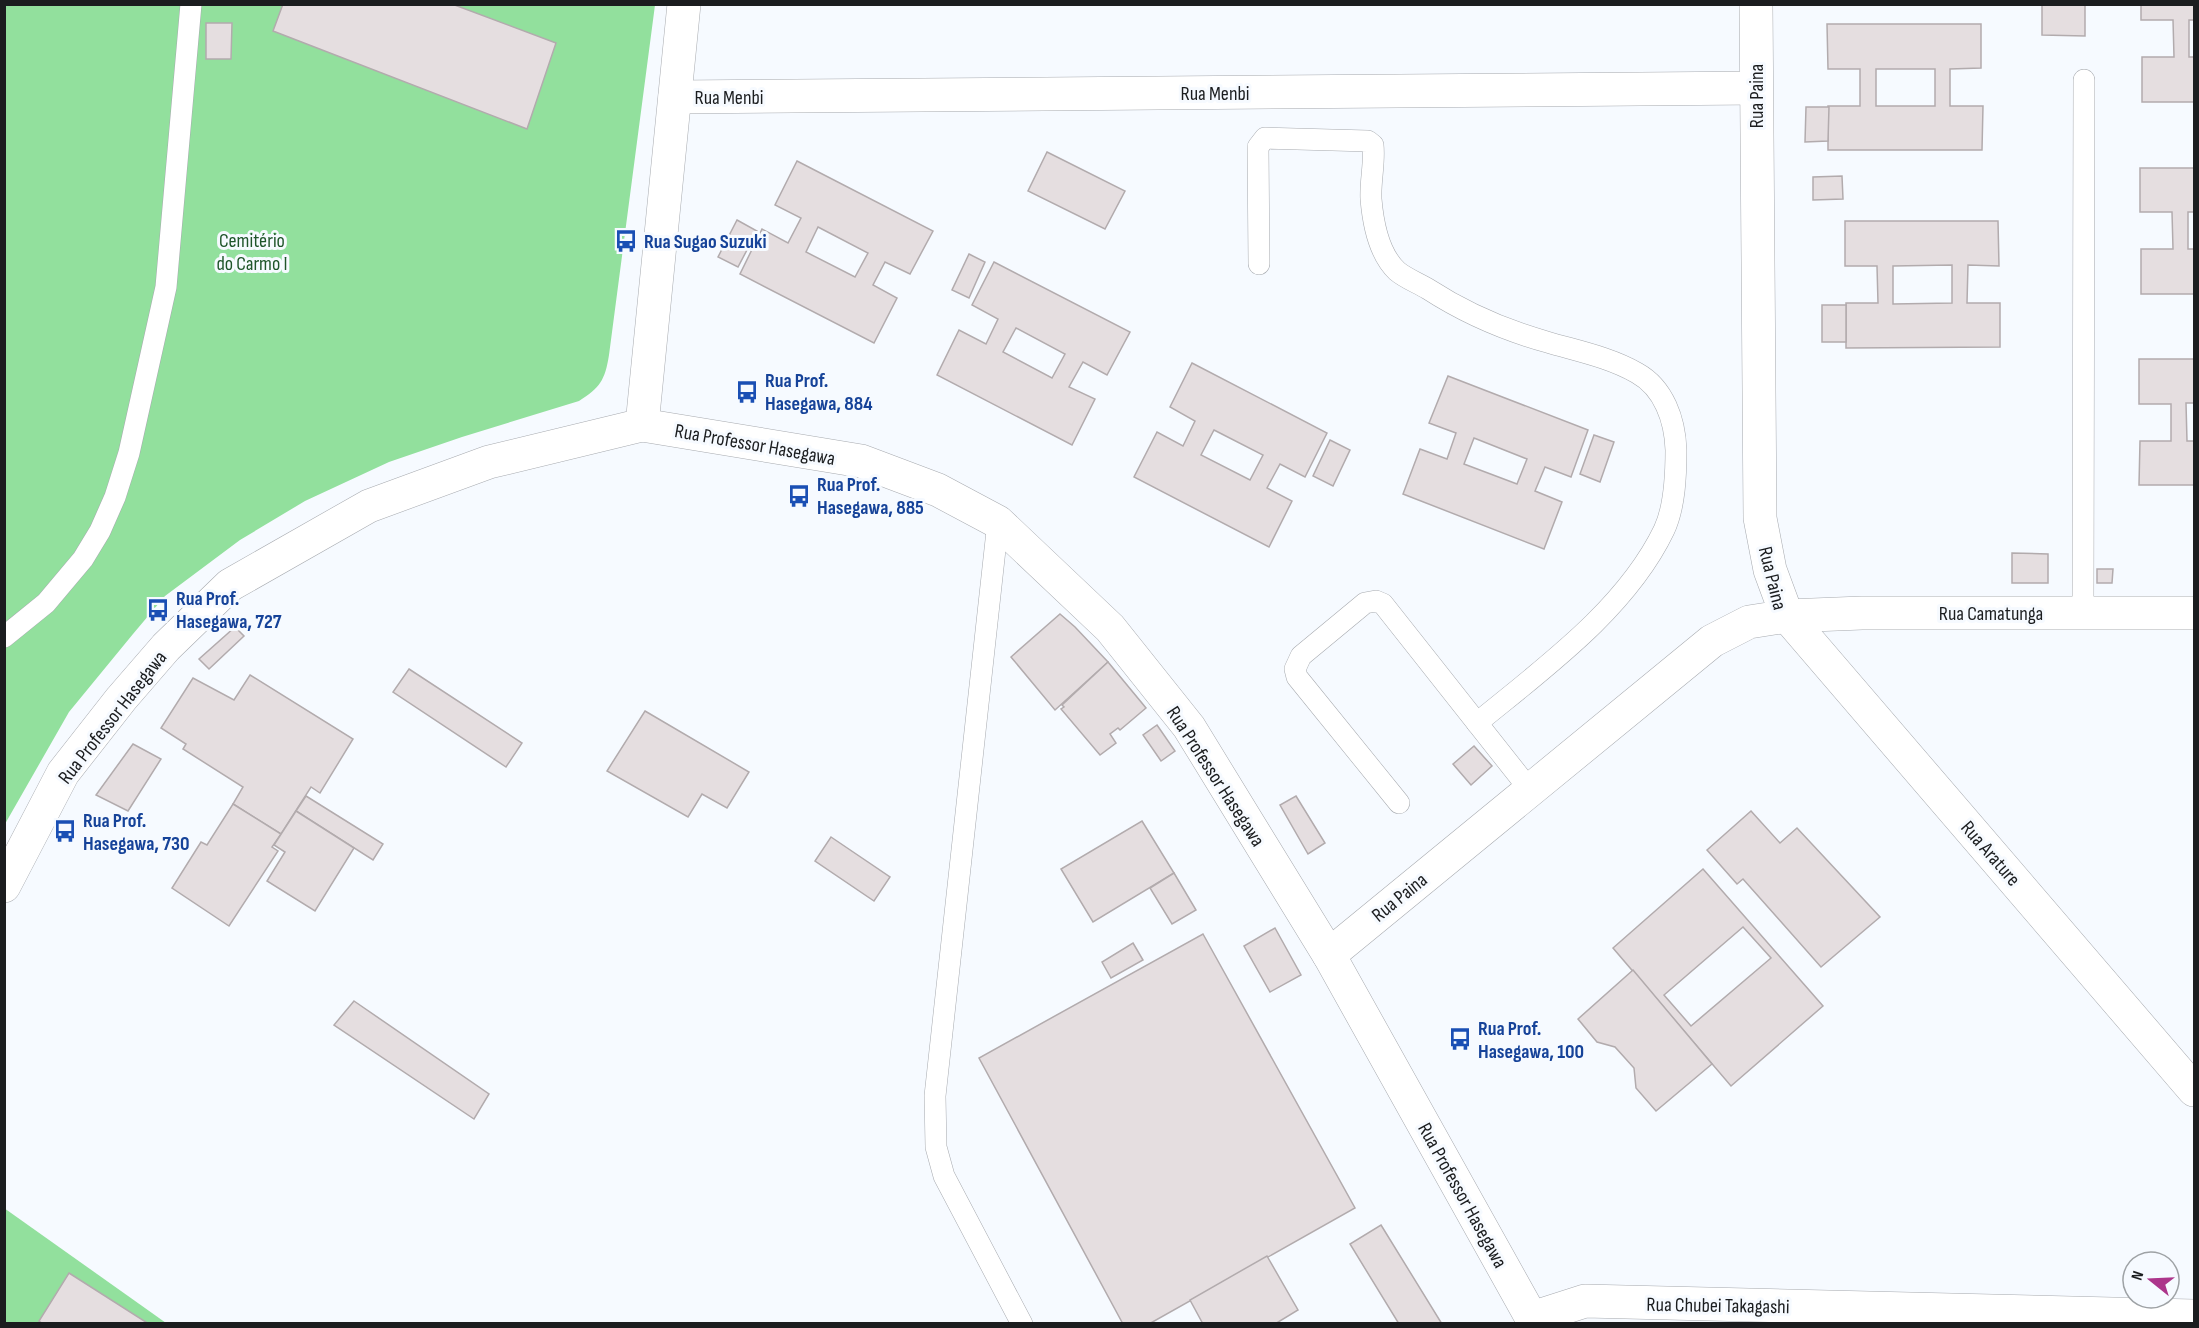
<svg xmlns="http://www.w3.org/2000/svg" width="2199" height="1328" viewBox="0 0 2199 1328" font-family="'Sofia Sans Condensed',sans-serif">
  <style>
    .green { fill: #92e09d }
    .building { fill: #e5dee0; stroke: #b2abad; stroke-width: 1.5; fill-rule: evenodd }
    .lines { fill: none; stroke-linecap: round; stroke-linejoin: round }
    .lane-casing { stroke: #a7aaaf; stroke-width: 22 }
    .street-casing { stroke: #a7aaaf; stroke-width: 34 }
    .secondary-casing { stroke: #a7aaaf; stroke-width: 34 }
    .lane { stroke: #fff; stroke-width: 21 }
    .street { stroke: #fff; stroke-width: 33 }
    .secondary { stroke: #fff; stroke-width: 33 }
    .labels { text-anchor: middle; stroke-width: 6; stroke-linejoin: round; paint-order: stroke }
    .street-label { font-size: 20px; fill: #1b1d1f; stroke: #f6faff }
    .park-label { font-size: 20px; fill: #1f552a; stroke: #f6faff }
    .transit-label { font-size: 20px; font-weight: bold; fill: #164399; stroke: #f6faff; text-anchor: start }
  </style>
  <rect width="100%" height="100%" fill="#f6faff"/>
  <g class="green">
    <path d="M 5,5 L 655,5 L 609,355 C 605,380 600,388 579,401 L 462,437 L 389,462 L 305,501 L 240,540 L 165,596 L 133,634 L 69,712 L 5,824 Z"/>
    <path d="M 4,1208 L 152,1313 L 166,1323 L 5,1323 Z"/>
  </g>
  <g class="building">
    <path d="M 283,4 L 452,4 L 556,43 L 527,129 L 273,31 Z"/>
    <path d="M 2042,4 L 2085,4 L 2085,36 L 2042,35 Z"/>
    <path d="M 2141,4 L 2194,4 L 2194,20 L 2189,20 L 2189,57 L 2194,57 L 2194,102 L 2142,102 L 2142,57 L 2174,57 L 2173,20 L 2141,20 Z"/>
    <path d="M 206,23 L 232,23 L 231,59 L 206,59 Z"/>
    <path d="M 1827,24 L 1981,24 L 1981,68 L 1950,69 L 1950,106 L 1983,106 L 1982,150 L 1828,150 L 1828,106 L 1860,106 L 1860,69 L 1828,69 ZM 1876,69 L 1935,69 L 1935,106 L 1876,106 Z"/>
    <path d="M 1806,107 L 1829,107 L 1828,141 L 1805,142 Z"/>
    <path d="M 1047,152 L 1125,191 L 1105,229 L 1028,191 Z"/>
    <path d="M 797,161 L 933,231 L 910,274 L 885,262 L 873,285 L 897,298 L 874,343 L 740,274 L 762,229 L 788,243 L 801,218 L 775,205 ZM 818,227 L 868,253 L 855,277 L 806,252 Z"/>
    <path d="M 2140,168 L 2194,168 L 2194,212 L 2188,212 L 2188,249 L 2194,249 L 2194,294 L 2141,294 L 2141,249 L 2173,249 L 2172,212 L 2140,212 Z"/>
    <path d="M 1842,176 L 1843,199 L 1813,200 L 1813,177 Z"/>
    <path d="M 737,220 L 757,231 L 738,267 L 718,257 Z"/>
    <path d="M 1845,221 L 1998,221 L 1999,266 L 1968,265 L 1967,303 L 2000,303 L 2000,347 L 1846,348 L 1846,303 L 1878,303 L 1877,266 L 1845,266 ZM 1952,265 L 1952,303 L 1893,304 L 1893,266 Z"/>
    <path d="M 969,254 L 985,262 L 969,298 L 952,290 Z"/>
    <path d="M 994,262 L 1130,332 L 1107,375 L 1083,362 L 1069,387 L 1095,399 L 1072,445 L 937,375 L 959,330 L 986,344 L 998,319 L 972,305 ZM 1016,328 L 1065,354 L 1052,378 L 1003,352 Z"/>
    <rect x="1822" y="305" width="24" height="37"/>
    <path d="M 2139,359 L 2194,359 L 2194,403 L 2186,403 L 2187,441 L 2194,441 L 2194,485 L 2139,485 L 2140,441 L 2171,441 L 2171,404 L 2139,404 Z"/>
    <path d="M 1192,363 L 1327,433 L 1305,477 L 1280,464 L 1267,488 L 1292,501 L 1269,547 L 1134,477 L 1157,432 L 1183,446 L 1195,421 L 1170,407 ZM 1214,430 L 1263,455 L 1250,480 L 1201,455 Z"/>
    <path d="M 1448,376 L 1588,430 L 1571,477 L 1545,467 L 1535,491 L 1562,502 L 1544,549 L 1403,494 L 1420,449 L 1447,459 L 1456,433 L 1429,423 ZM 1474,438 L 1527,459 L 1517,484 L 1464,464 Z"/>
    <path d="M 1594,435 L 1614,442 L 1600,482 L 1580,474 Z"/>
    <path d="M 1330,440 L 1350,450 L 1333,486 L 1313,476 Z"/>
    <path d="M 2012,553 L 2048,554 L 2048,583 L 2012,583 Z"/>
    <path d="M 2097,569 L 2113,569 L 2112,583 L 2097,583 Z"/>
    <path d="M 1060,614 L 1075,627 L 1108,662 L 1055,710 L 1011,657 Z"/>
    <path d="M 235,627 L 244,636 L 209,669 L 199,659 Z"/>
    <path d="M 1108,662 L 1146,708 L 1120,730 L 1118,728 L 1110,734 L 1116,743 L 1100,755 L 1061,709 L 1064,707 L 1062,705 Z"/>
    <path d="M 409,669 L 522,743 L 506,767 L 393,692 Z"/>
    <path d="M 250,675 L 353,739 L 320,793 L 311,787 L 281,834 L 233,804 L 243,787 L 183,749 L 186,744 L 161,728 L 193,678 L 234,700 Z"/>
    <path d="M 645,711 L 749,772 L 727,808 L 702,794 L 688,817 L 607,771 Z"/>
    <path d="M 1157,725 L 1175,751 L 1161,761 L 1143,735 Z"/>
    <path d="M 133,744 L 161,759 L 128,811 L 96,795 Z"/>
    <path d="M 1474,746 L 1492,766 L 1471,785 L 1453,764 Z"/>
    <path d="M 306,796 L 383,844 L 373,860 L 296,811 Z"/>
    <path d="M 1296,796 L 1325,843 L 1308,854 L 1280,805 Z"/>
    <path d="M 233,804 L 281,834 L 272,847 L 278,851 L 229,926 L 172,888 L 201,842 L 207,845 Z"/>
    <path d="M 296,811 L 354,848 L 315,911 L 267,881 L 285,852 L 274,845 Z"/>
    <path d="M 1751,811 L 1780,843 L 1797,828 L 1880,917 L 1821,967 L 1743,879 L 1737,884 L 1707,850 Z"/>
    <path d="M 1142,821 L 1174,873 L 1093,922 L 1061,869 Z"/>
    <path d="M 831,837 L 890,877 L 874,901 L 815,861 Z"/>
    <path d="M 1703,869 L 1823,1006 L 1731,1086 L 1613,948 ZM 1743,927 L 1771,958 L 1691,1026 L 1664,995 Z"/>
    <path d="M 1174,873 L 1196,910 L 1172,924 L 1150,888 Z"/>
    <path d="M 1275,928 L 1301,975 L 1270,992 L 1244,946 Z"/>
    <path d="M 1203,934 L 1355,1208 L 1149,1324 L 1123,1324 L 979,1058 Z"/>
    <path d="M 1133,943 L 1143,960 L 1111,978 L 1102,962 Z"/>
    <path d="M 1633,970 L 1712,1064 L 1656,1111 L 1636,1088 L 1634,1068 L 1615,1047 L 1597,1042 L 1578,1019 Z"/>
    <path d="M 354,1001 L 489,1094 L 474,1119 L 334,1025 Z"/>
    <path d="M 1381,1225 L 1442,1324 L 1399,1324 L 1350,1244 Z"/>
    <path d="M 1267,1256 L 1298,1310 L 1275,1324 L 1203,1324 L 1190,1300 Z"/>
    <path d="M 69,1273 L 149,1324 L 43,1324 L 39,1321 Z"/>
  </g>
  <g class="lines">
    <g class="lane-casing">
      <g id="lane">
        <path d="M 1259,264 L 1258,147 L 1265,138 L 1368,141 L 1373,145 C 1375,163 1370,181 1371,199 C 1373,223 1379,254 1397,271 C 1405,278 1418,283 1428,289 C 1465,313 1504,330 1547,342 C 1577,351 1609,357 1637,373 C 1664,388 1675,420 1676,450 C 1676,474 1675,507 1664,530 C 1626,609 1544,668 1477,723"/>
        <path d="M 998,522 L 935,1096 L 936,1147 L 944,1176 L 1022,1324"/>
        <path d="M 2083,612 L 2084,80"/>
        <path d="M 4,637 L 46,603 L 83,559 L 100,531 L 115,497 L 129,453 L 166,287 L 191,4"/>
        <path d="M 1399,803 L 1297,677 L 1295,669 L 1301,656 L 1365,603 L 1376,601 L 1383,604 L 1530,790"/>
      </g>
    </g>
    <g class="street-casing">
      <g id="street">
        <path d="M 675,97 L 1756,88"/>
        <path d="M 1787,616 L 2194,1090"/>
        <path d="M 1787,616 L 1862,613 L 2194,613"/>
        <path d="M 1329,955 L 1712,641 L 1749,622 L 1787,616 L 1770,570 L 1760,518 L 1756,4"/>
        <path d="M 1532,1318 L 1585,1301 L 2194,1316"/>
      </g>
    </g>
    <g class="secondary-casing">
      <g id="secondary">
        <path d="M 642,425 L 684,4"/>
        <path d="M 4,886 L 63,773 L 121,699 L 166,647 L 230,585 L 369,506 L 489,462 L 642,425 L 861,461 L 938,490 L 998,522 L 1110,628 L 1189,727 L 1329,955 L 1535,1324"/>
      </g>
    </g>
    <use href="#lane" class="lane"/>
    <use href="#street" class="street"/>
    <use href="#secondary" class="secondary"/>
  </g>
  <defs>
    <g id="bus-bare" transform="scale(1.8)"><path d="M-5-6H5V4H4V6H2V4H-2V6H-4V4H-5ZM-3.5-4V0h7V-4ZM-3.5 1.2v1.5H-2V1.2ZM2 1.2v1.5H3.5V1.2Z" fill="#1a4fb4" stroke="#f6faff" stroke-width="2.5" paint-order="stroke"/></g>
  </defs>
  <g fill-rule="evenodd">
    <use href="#bus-bare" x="626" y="241"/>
    <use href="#bus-bare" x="747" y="392"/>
    <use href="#bus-bare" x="799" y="496"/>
    <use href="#bus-bare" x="158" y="610"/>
    <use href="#bus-bare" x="65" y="831"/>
    <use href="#bus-bare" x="1460" y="1039"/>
  </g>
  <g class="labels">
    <g class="street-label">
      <text x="1215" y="100">Rua Menbi</text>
      <text transform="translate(1756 96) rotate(-90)" y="7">Rua Paina</text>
      <text x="729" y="104">Rua Menbi</text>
      <text transform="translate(755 444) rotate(10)" y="7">Rua Professor Hasegawa</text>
      <text transform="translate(1773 578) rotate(76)" y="7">Rua Paina</text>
      <text x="1991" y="620">Rua Camatunga</text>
      <text transform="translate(112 717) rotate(-52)" y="7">Rua Professor Hasegawa</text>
      <text transform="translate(1216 776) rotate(57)" y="7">Rua Professor Hasegawa</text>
      <text transform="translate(1991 853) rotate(49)" y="7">Rua Arature</text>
      <text transform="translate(1399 897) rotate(-39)" y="7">Rua Paina</text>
      <text transform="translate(1463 1195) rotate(61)" y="7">Rua Professor Hasegawa</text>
      <text transform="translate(1718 1305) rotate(1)" y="7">Rua Chubei Takagashi</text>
    </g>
    <g class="park-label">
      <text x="252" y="247">Cemitério<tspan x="252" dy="23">do Carmo I</tspan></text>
    </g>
    <g class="transit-label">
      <text x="644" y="248">Rua Sugao Suzuki</text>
      <text x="765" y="387">Rua Prof.<tspan x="765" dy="23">Hasegawa, 884</tspan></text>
      <text x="817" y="491">Rua Prof.<tspan x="817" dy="23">Hasegawa, 885</tspan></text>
      <text x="176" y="605">Rua Prof.<tspan x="176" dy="23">Hasegawa, 727</tspan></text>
      <text x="83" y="827">Rua Prof.<tspan x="83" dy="23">Hasegawa, 730</tspan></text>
      <text x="1478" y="1035">Rua Prof.<tspan x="1478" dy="23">Hasegawa, 100</tspan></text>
    </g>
  </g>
  <rect width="2199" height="1328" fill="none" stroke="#1b1d1f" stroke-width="12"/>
  <g transform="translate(2151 1280) rotate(288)"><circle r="28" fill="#f6faff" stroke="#9ea2a5" stroke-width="1.5"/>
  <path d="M0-4.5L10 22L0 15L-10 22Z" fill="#ac358b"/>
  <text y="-9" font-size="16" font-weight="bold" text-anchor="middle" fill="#1b1d1f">N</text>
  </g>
</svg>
